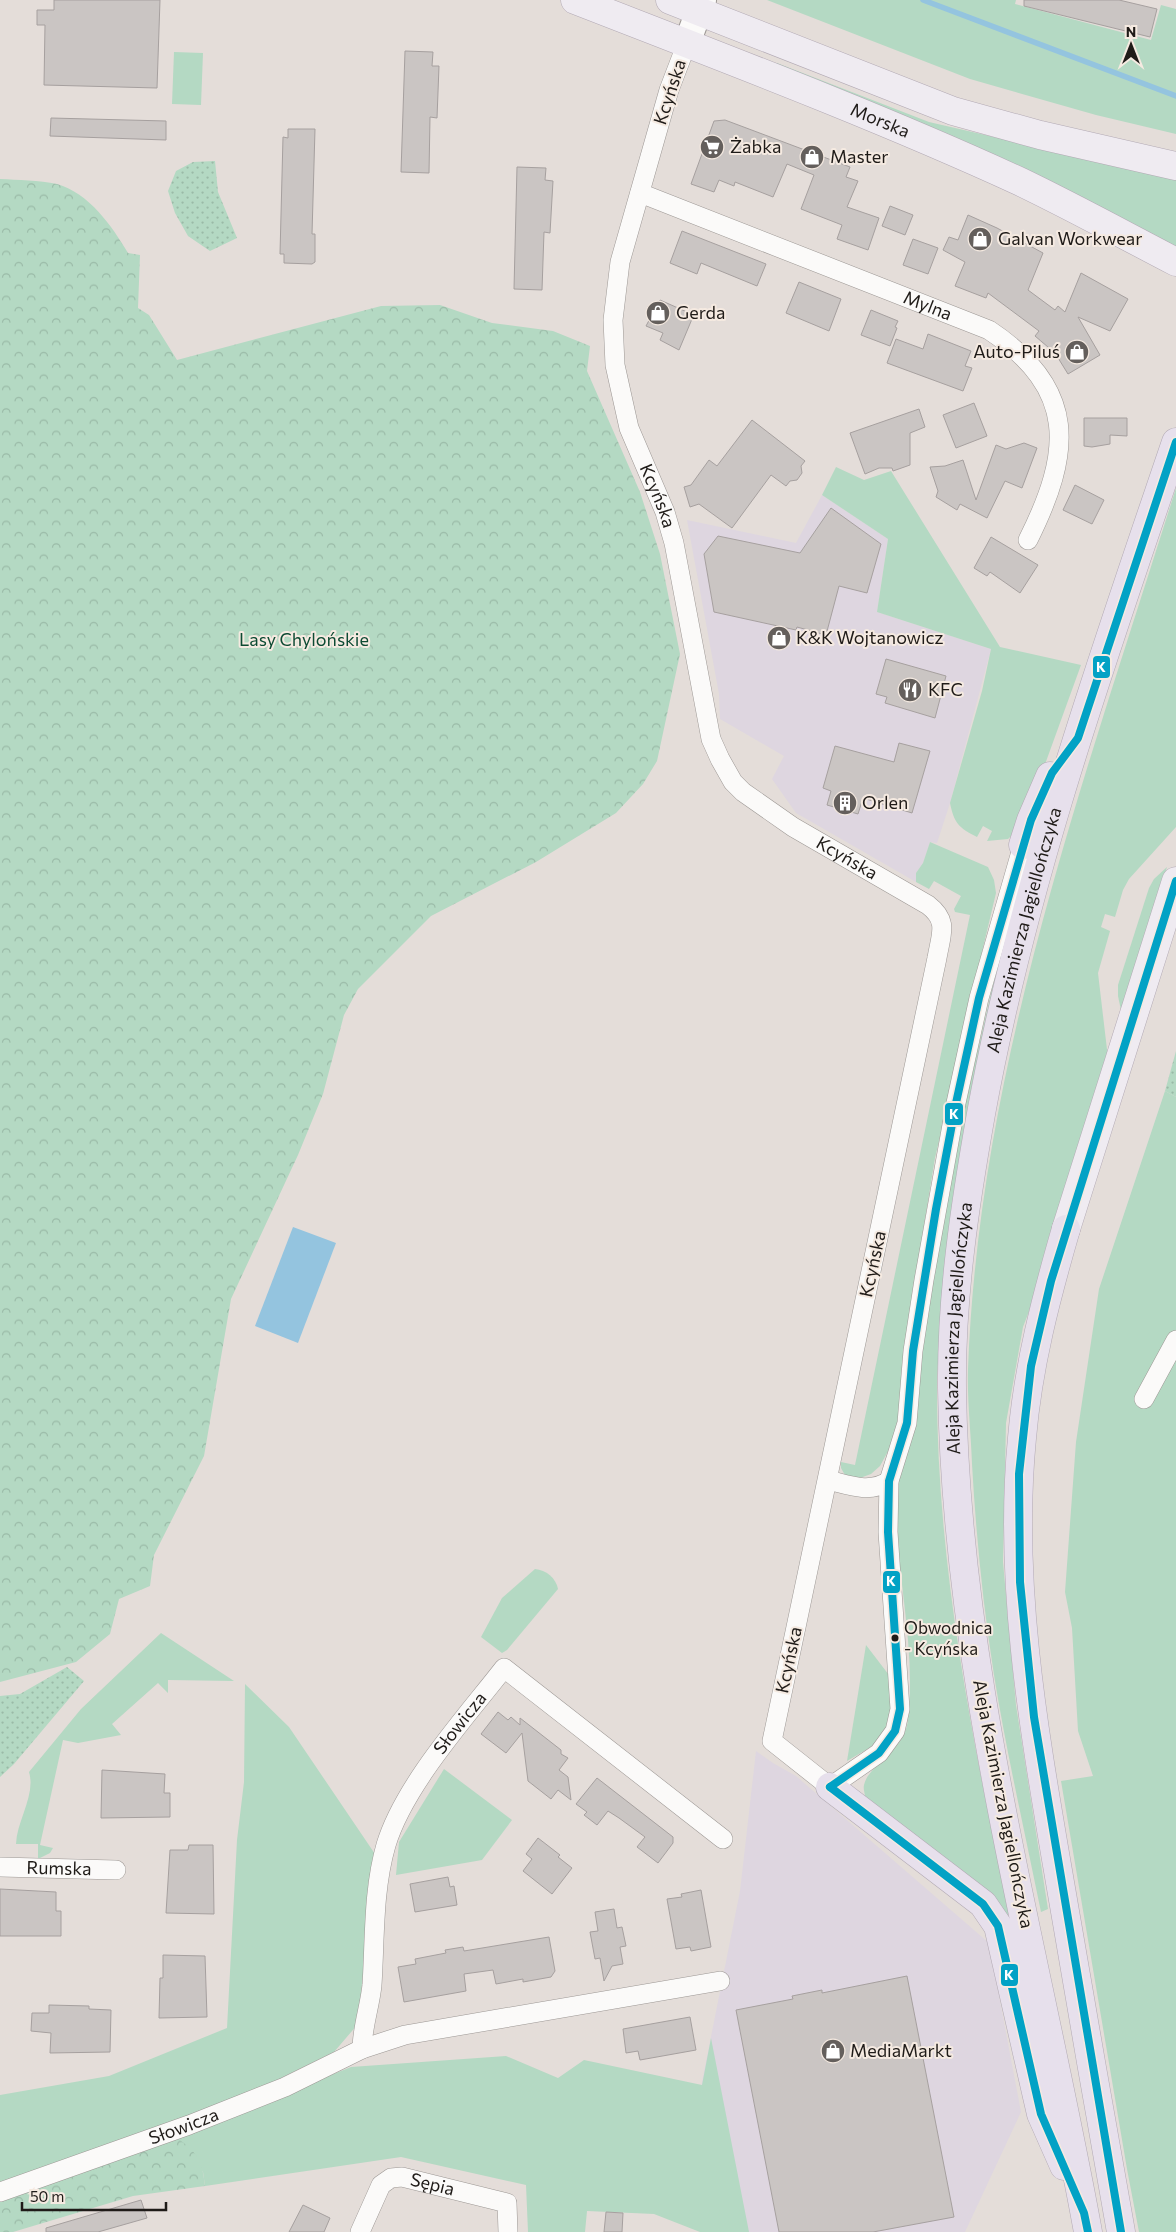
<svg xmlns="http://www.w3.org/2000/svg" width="1176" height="2232" viewBox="0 0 1176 2232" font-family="Commissioner,sans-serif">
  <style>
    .commercial { fill: #ded6e0 }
    .grass { fill: #b4d9c3 }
    .forest { fill: url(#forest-crowns) }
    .park { fill: url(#park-dots) }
    .water { fill: #94c4df }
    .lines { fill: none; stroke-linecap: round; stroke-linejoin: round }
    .stream { stroke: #94c4df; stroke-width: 5.5 }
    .building { fill: #cac5c3; stroke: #a6a09f }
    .street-casing { stroke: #9c9794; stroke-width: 20 }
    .secondary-casing { stroke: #9c9794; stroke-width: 28 }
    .primary-casing { stroke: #b2a9b4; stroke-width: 29 }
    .highway-casing { stroke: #b2a9b4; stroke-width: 29 }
    .street { stroke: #fbfaf9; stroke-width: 19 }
    .secondary { stroke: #fbfaf9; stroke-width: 26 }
    .primary { stroke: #efebf1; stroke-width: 28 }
    .highway { stroke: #e7e0ec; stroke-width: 28 }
    .bus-1-casing { stroke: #f5eae1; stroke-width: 11 }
    .bus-1 { stroke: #02a2c5; stroke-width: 8 }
    .bus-dot { fill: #1f1b18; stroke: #f5eae1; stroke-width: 2 }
    .labels { text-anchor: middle; stroke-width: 4; stroke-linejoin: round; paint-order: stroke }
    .bus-label { font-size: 17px; fill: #1f1b18; stroke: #f5eae1; text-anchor: start }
    .street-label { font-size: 18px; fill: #1f1b18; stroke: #f5eae1 }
    .poi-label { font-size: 18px; fill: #1f1b18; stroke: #f5eae1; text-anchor: start }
    .park-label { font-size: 18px; fill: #0d4b33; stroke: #f5eae1 }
    .line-badge { stroke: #f5eae1; stroke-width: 2 }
    .badge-label { font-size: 14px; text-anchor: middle; font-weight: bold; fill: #fff }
  </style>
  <defs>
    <pattern id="forest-crowns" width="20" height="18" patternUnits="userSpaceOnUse" patternTransform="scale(1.25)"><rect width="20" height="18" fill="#b4d9c3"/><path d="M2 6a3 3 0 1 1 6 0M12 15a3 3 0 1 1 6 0" fill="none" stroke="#9abaa7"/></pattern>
    <pattern id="park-dots" width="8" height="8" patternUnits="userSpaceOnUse" patternTransform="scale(1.25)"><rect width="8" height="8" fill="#b4d9c3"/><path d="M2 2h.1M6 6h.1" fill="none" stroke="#9abaa7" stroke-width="1.8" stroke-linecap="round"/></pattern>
  </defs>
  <rect width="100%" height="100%" fill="#e4ddd9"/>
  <g class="commercial">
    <path d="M 822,495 L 888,539 L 877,612 L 991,649 L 950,803 L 937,843 L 930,842 L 923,863 L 916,873 L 916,882 L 796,813 L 772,779 L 784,756 L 720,719 L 719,694 L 687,520 L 796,543 Z"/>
    <path d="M 756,1751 L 773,1763 L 796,1776 L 989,1943 L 1021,2112 L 965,2232 L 719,2232 L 699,2097 L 740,1891 Z"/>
  </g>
  <g class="grass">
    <path d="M 767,0 L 1016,0 L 1015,4 L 1151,40 L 1161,5 L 1176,9 L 1176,134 L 1096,115 L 970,79 Z"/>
    <path d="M 174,52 L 203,53 L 201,105 L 172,104 Z"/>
    <path d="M 777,63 L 929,122 L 1176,179 L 1176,248 L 775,67 Z"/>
    <path d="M 836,467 L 864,480 L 891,471 L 1000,647 L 1081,665 L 1023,825 L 1008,839 L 987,841 L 992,831 L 983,826 L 977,837 C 959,828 954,823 950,803 L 982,691 L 991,649 L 877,612 L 888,539 L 822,495 Z"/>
    <path d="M 1176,488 L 1176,827 L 1129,879 L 1123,890 L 1115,917 L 1105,914 L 1101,927 L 1110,931 L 1098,973 L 1108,1058 L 1053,1249 L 1023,1327 L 1006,1423 L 1003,1562 L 1016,1705 L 1048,1909 L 1041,1912 C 1025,1833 1007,1755 994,1675 C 983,1605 976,1535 972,1464 C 971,1433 967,1400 968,1369 C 979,1065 1086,775 1176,488 Z"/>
    <path d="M 1031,836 C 996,990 956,1142 943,1299 C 941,1326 938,1354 937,1381 C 936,1562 972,1738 1009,1913 L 1005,1918 L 865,1797 C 865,1793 863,1789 864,1785 C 868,1765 904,1752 908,1720 C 917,1643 893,1564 896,1487 L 954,1153 L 1006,928 Z"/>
    <path d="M 930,842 L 988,867 L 994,880 L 996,893 L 959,1049 L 955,1073 L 935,1158 L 910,1312 L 902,1365 L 899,1425 L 893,1442 L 880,1466 L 871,1474 L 860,1478 L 846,1477 L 841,1468 L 841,1462 L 855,1465 L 970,915 L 955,912 L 954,909 L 961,896 L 934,881 L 929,889 L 916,882 L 916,873 L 923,863 Z"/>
    <path d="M 1167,867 L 1122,1015 L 1118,996 L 1118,985 L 1149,888 L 1154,879 Z"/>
    <path d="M 1165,1091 L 1176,1097 L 1176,2232 L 1139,2232 L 1127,2169 L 1061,1781 L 1093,1776 L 1078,1731 L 1072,1628 L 1065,1592 L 1076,1442 L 1099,1289 Z"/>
    <path d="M 535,1569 C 546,1570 556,1578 558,1589 L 507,1650 L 502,1653 L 481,1637 L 502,1598 Z"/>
    <path d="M 161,1633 L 234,1681 L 168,1680 L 168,1693 L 158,1683 L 112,1724 L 121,1735 L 78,1743 L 63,1740 L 40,1845 L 53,1848 L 50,1853 L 38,1859 L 38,1844 L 16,1844 C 17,1820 36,1795 29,1772 L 81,1709 Z"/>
    <path d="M 866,1645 L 892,1679 L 892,1717 L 876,1744 L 847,1761 Z"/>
    <path d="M 245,1684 L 289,1727 L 375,1854 L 358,2024 L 334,2052 L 271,2083 L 211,2110 L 0,2183 L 0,2095 L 109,2076 L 227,2028 L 237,1840 L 244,1782 Z"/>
    <path d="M 444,1769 L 512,1820 L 482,1860 L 396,1875 L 399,1842 Z"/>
    <path d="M 711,2038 L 749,2232 L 700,2232 L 654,2214 L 587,2211 L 585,2232 L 528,2232 L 526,2185 L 401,2157 L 205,2186 L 203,2172 L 176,2137 L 351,2067 L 506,2056 L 558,2078 L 584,2060 L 702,2085 Z"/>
  </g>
  <g class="forest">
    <path d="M 0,179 C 18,180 39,180 57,184 C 89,193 112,226 128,253 L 140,255 L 138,308 L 149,315 L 177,360 L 381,306 L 440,305 L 492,323 L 553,331 L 590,346 L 587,371 L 640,492 L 660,554 L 680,654 L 657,761 L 643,784 L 616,813 L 536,862 L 431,916 L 358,989 L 344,1015 L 323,1094 L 298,1155 L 231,1299 L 204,1456 L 154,1555 L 150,1586 L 119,1599 L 110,1634 L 76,1662 L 0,1682 Z"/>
    <path d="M 176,2137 C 197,2153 202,2158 205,2186 L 133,2196 L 13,2232 L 0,2232 L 0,2196 Z"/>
  </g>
  <g class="park">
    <path d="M 193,162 L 215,161 L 218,192 L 237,238 L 210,251 L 188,236 L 175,213 L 168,191 L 176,171 Z"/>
    <path d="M 1176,1051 L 1176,1097 L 1165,1091 Z"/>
    <path d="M 67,1667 L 84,1681 L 14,1764 L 0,1777 L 0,1696 L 20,1694 Z"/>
  </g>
  <path class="water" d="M 293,1227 L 336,1243 L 298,1343 L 255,1326 Z"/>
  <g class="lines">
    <path class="stream" d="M 923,0 L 1176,96"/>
  </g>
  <g class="building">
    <path d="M 54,0 L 160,0 L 157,88 L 44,85 L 45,25 L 37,25 L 37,10 L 54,10 Z"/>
    <path d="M 1024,0 L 1119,0 L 1157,9 L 1150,37 L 1024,6 Z"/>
    <path d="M 405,51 L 433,52 L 432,66 L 439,66 L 437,118 L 430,117 L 429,173 L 401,172 Z"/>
    <path d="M 51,118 L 166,121 L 166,140 L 50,136 Z"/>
    <path d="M 725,120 L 850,167 L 846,177 L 858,181 L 847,207 L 879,218 L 868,250 L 837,239 L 842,225 L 801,209 L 814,175 L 787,164 L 773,197 L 735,182 L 734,186 L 719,180 L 714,192 L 691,184 L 714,121 Z"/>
    <path d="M 288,129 L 315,129 L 312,234 L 315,234 L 315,262 L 312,264 L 284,263 L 284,254 L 280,254 L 283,137 L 288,138 Z"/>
    <path d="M 517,167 L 546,168 L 545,180 L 553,181 L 550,233 L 544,232 L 542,290 L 514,289 Z"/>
    <path d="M 890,206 L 913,215 L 905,235 L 882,226 Z"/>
    <path d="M 968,215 L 997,228 L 1043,253 L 1028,290 L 1055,310 L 1058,306 L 1065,312 L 1081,273 L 1128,299 L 1110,331 L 1078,317 L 1100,355 L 1068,374 L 1055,353 L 1035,336 L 1039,331 L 988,293 L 986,298 L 955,286 L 965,262 L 943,250 L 949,237 L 958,240 Z"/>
    <path d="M 682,231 L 766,264 L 757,286 L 701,263 L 697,274 L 670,263 Z"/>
    <path d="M 913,239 L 938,248 L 928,274 L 903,265 Z"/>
    <path d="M 799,282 L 841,299 L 829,331 L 786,313 Z"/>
    <path d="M 660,300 L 687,312 L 685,316 L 692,319 L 679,350 L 660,340 L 663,333 L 646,326 Z"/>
    <path d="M 871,310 L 898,321 L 895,327 L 897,328 L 890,346 L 861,335 Z"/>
    <path d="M 928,334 L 971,351 L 965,366 L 972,368 L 963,391 L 887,363 L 896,339 L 923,349 Z"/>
    <path d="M 974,403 L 987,436 L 956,448 L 943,415 Z"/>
    <path d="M 919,409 L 925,427 L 910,433 L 910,465 L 893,471 L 892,468 L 879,468 L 865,474 L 850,433 Z"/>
    <path d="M 1084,418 L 1127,418 L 1127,436 L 1110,435 L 1110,444 L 1092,447 L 1084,446 Z"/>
    <path d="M 752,420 L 805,461 L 801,466 L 802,473 L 797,480 L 790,481 L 786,486 L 771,475 L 732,528 L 699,504 L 690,507 L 684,487 L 691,485 L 709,460 L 717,466 Z"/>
    <path d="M 1024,443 L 1037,448 L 1022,488 L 1005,481 L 987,518 L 960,504 L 957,510 L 936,497 L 938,491 L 930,467 L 945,466 L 963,460 L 976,500 L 996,445 L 1006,449 Z"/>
    <path d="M 1075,485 L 1104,500 L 1092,524 L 1063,510 Z"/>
    <path d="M 831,508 L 881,544 L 867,593 L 839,586 L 826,635 L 797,627 L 796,630 L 714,612 L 704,554 L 718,536 L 800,553 Z"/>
    <path d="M 991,537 L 1038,565 L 1020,593 L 990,572 L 987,576 L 974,568 Z"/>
    <path d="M 886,659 L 946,676 L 935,718 L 885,703 L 887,697 L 876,694 Z"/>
    <path d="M 899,743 L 930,751 L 912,813 L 863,798 L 858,814 L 827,805 L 831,791 L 823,788 L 835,746 L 894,762 Z"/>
    <path d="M 498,1712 L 508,1720 L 511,1717 L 520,1725 L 520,1718 L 561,1750 L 561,1754 L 568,1758 L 559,1770 L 568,1777 L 571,1800 L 558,1790 L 551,1799 L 528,1781 L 522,1733 L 506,1753 L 481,1734 Z"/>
    <path d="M 102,1770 L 165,1774 L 164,1793 L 170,1793 L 170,1817 L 101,1818 Z"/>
    <path d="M 597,1778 L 673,1837 L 673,1843 L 658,1863 L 637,1847 L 645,1837 L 619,1818 L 608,1811 L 597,1825 L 584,1815 L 587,1812 L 576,1804 Z"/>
    <path d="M 538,1838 L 560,1855 L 558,1857 L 572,1868 L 552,1894 L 523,1871 L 532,1859 L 526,1854 Z"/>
    <path d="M 189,1845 L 213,1845 L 214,1914 L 166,1913 L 170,1850 L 188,1850 Z"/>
    <path d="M 448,1877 L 450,1887 L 454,1886 L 457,1905 L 415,1912 L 410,1884 Z"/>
    <path d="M 0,1889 L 56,1892 L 56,1911 L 61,1911 L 61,1936 L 0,1936 Z"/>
    <path d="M 701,1890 L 711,1947 L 691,1951 L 690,1947 L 676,1949 L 667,1899 L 682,1897 L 681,1894 Z"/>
    <path d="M 614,1909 L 617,1928 L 622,1927 L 626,1946 L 620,1947 L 623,1964 L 612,1966 L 604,1981 L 600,1958 L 595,1959 L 590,1932 L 598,1931 L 595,1912 Z"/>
    <path d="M 549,1937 L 555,1971 L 551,1977 L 523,1982 L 523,1979 L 496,1984 L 493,1970 L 464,1974 L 466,1991 L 404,2002 L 398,1967 L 416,1964 L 415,1959 L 446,1953 L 445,1950 L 463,1947 L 464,1951 Z"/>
    <path d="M 163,1955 L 205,1956 L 207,2017 L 159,2018 L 160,1978 L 163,1978 Z"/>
    <path d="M 907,1976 L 954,2217 L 873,2232 L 779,2232 L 736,2010 L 793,1999 L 792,1996 L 822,1990 L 822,1993 Z"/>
    <path d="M 49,2005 L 89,2006 L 89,2009 L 111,2010 L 110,2052 L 50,2053 L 51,2033 L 31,2031 L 32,2013 L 49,2013 Z"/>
    <path d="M 690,2017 L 696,2050 L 640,2060 L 638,2051 L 626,2053 L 623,2029 Z"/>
    <path d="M 141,2200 L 147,2218 L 98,2232 L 46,2232 L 46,2228 Z"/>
    <path d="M 303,2205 L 330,2218 L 324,2232 L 289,2232 Z"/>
    <path d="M 606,2212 L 623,2213 L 622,2232 L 604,2232 Z"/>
  </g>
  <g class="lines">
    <g class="street-casing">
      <g id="street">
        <path id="s1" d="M 687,43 L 669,90 L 620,262 L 613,320 L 615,365 L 629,428 L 665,512 L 674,543 L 711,739 L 720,759 L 733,782 L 743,792 L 793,827 L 928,905 C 949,921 941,934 937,958 L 772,1741 L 830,1787 L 879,1753 L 895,1731 L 900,1709 L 888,1532 L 889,1481 L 907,1423 L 913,1351 L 924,1280 L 956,1103 L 979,998 L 1023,845"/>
        <path id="s2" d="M 640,193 L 989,330 C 1078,389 1072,452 1028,540"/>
        <path d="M 1144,1399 L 1176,1340"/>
        <path d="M 828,1480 C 849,1485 869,1494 889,1481"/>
        <path id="s3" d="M 0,1867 L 116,1870"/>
        <path id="s4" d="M 362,2049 C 362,2028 370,2006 372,1985 C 375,1938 373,1890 386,1845 C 404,1785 466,1717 504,1668 L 723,1839"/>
        <path id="s5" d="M 0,2192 L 189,2125 L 285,2087 L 362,2049 L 405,2035 L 720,1981"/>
        <path id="s6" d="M 360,2232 L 381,2185 L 391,2178 L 402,2177 L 507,2203 L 508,2232"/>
      </g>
    </g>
    <g class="secondary-casing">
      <path id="secondary" d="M 687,43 L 703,0"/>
    </g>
    <g class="primary-casing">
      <g id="primary">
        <path id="s7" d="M 575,0 C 724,58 875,115 1021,182 C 1073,207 1124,235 1176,262"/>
        <path d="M 670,0 L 953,111 L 1040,135 L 1176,166"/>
        <path d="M 1066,1229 L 1176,881"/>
      </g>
    </g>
    <g class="highway-casing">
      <g id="highway">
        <path d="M 1023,845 L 1031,820 L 1050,776"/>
        <path d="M 1066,1229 C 1046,1298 1028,1366 1022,1438 C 1008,1581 1033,1725 1057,1865 C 1078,1987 1099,2110 1121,2232"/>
        <path d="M 830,1787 L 983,1904 L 998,1926 L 1041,2114 L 1064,2166"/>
        <path id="s8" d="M 1088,2232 C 1037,1952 956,1675 952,1388 C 951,1296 965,1204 981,1114 C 1023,883 1101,663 1176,442"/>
      </g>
    </g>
    <use href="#street" class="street"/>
    <use href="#secondary" class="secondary"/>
    <use href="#primary" class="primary"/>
    <use href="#highway" class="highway"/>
    <g class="bus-1-casing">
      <g id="bus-1">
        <path d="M 830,1787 L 879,1753 L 895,1731 L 900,1709 L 888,1532 L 889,1481 L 907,1423 L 913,1351 L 936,1209 L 956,1103 L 979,998 L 1031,820 L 1052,773 L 1078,738 L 1176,442"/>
        <path d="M 830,1787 L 983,1904 L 998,1926 L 1041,2114 L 1084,2213 L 1088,2232"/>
        <path d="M 1121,2232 L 1034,1717 L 1020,1582 L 1019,1474 L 1031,1366 L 1051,1281 L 1176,881"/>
      </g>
    </g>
    <use href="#bus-1" class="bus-1"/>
  </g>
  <defs>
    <g id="supermarket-disc" transform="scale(1.25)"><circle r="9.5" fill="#645f5c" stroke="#f5eae1"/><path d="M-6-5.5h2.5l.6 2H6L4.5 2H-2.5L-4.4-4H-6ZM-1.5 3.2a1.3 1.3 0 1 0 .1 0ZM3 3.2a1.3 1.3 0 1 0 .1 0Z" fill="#fff"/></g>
    <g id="shop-disc" transform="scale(1.25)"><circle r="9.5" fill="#645f5c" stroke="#f5eae1"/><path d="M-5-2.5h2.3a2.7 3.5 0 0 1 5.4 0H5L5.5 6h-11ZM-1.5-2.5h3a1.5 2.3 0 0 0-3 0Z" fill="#fff"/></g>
    <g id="restaurant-disc" transform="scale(1.25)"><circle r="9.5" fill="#645f5c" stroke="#f5eae1"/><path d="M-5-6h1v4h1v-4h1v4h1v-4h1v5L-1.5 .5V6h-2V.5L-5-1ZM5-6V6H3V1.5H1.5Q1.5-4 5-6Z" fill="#fff"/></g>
    <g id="building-disc" transform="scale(1.25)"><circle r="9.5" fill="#645f5c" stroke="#f5eae1"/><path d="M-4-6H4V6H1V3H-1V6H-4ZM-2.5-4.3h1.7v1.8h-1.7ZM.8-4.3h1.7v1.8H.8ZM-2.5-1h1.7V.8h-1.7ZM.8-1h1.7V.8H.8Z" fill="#fff"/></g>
  </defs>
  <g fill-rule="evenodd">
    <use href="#supermarket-disc" x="712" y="147"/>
    <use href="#shop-disc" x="812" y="157"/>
    <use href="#shop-disc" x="980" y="239"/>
    <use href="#shop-disc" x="658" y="313"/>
    <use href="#shop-disc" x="1077" y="352"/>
    <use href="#shop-disc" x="779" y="638"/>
    <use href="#restaurant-disc" x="910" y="690"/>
    <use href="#building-disc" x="845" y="803"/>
    <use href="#shop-disc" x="833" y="2051"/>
  </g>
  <circle class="bus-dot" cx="895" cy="1638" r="4.5"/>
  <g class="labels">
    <g class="bus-label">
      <text x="904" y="1634">Obwodnica<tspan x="904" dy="21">- Kcyńska</tspan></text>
    </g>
    <g class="street-label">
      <text transform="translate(670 92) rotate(-72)" y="6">Kcyńska</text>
      <text dy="6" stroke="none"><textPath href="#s7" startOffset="328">Morska</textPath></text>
      <text dy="6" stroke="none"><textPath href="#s2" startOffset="309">Mylna</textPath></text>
      <text dy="6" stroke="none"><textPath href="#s1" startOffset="471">Kcyńska</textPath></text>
      <text dy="6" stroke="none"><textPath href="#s1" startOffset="906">Kcyńska</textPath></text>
      <text dy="6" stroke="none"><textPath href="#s8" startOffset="1321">Aleja Kazimierza Jagiellończyka</textPath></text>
      <text transform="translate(873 1264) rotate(-78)" y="6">Kcyńska</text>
      <text dy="6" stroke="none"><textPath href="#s8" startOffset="916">Aleja Kazimierza Jagiellończyka</textPath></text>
      <text transform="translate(789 1660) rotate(-78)" y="6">Kcyńska</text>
      <text dy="6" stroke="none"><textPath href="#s4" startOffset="349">Słowicza</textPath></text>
      <text transform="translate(1003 1804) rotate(79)" y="6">Aleja Kazimierza Jagiellończyka</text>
      <text dy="6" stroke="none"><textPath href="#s3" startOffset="59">Rumska</textPath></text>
      <text dy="6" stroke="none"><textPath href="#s5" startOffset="195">Słowicza</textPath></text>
      <text dy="6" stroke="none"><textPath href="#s6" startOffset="106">Sępia</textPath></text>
    </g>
    <g class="poi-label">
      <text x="730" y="153">Żabka</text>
      <text x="830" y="163">Master</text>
      <text x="998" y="245">Galvan Workwear</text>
      <text x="676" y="319">Gerda</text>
      <text x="1060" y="358" text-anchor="end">Auto-Piluś</text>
      <text x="796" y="644">K&amp;K Wojtanowicz</text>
      <text x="928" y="696">KFC</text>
      <text x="862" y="809">Orlen</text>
      <text x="850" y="2057">MediaMarkt</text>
    </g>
    <g class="park-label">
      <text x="304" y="646">Lasy Chylońskie</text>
    </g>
  </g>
  <g class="line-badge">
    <rect x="1092" y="655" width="19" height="24" rx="5" fill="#02a2c5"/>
    <rect x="944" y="1102" width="20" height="24" rx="5" fill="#02a2c5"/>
    <rect x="882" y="1570" width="19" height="24" rx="5" fill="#02a2c5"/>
    <rect x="1000" y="1963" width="19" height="24" rx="5" fill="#02a2c5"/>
  </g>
  <g class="badge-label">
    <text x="1101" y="672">K</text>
    <text x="954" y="1119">K</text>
    <text x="891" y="1586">K</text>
    <text x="1009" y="1980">K</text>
  </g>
  <g transform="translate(1131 45)" stroke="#f5eae1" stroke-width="4" paint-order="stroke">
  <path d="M0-4L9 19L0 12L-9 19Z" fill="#1f1b18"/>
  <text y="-8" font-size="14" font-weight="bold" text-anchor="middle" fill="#1f1b18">N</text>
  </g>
  <path d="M22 2202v8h144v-8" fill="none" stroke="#1f1b18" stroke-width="2.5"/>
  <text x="30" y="2202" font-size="15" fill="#1f1b18" stroke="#f5eae1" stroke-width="4" paint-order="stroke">50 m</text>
</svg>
